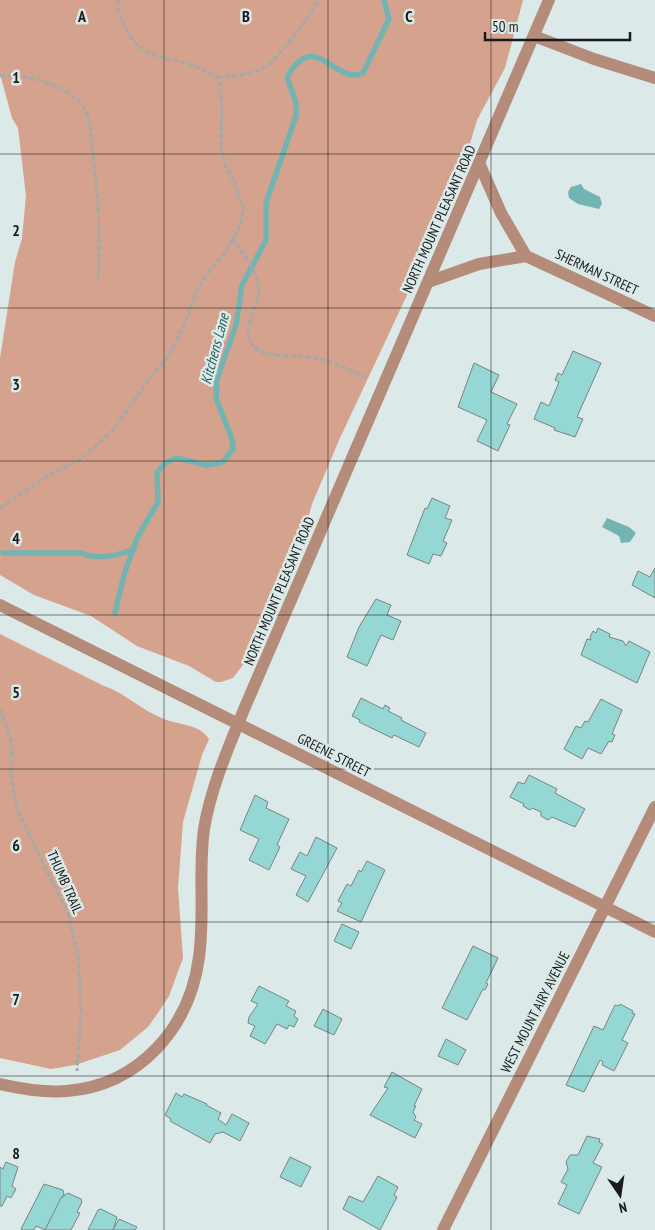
<svg xmlns="http://www.w3.org/2000/svg" width="655" height="1230" viewBox="0 0 655 1230" font-family="'PT Sans Narrow',sans-serif">
  <style>
    .forest { fill: #d5a38d }
    .water { fill: #73b4b2 }
    .lines { fill: none; stroke-linecap: round; stroke-linejoin: round }
    .stream { stroke: #73b4b2; stroke-width: 5.5 }
    .building { fill: #95d7d5; stroke: #788483 }
    .path { stroke: #a1abab; stroke-width: 3; stroke-dasharray: 5 2.5; stroke-linecap: butt }
    .street { stroke: #b58c7a; stroke-width: 12 }
    .grid { fill: none; stroke: #171b1b; stroke-width: 1; stroke-opacity: 0.55 }
    .labels { text-anchor: middle; stroke-width: 5; stroke-linejoin: round; paint-order: stroke }
    .street-label { font-size: 14px; fill: #171b1b; stroke: #dce9e9 }
    .water-label { font-size: 15px; font-style: italic; fill: #275f5e; stroke: #dce9e9 }
    .grid-label { font-size: 16px; text-anchor: middle; font-weight: bold; fill: #171b1b; stroke: #dce9e9; stroke-width: 5; stroke-linejoin: round; paint-order: stroke }
  </style>
  <rect width="100%" height="100%" fill="#dce9e9"/>
  <g class="forest">
    <path d="M 0,0 L 523,0 L 505,68 L 477,120 L 469,147 L 429,239 L 408,293 L 340,438 L 312,504 L 304,533 L 270,593 L 262,627 L 251,654 L 233,678 L 221,682 L 216,682 L 189,666 L 137,646 L 91,616 L 34,595 L 0,575 L 0,358 L 15,262 L 22,238 L 26,196 L 18,128 L 12,118 L 0,74 Z"/>
    <path d="M 0,634 L 104,686 C 126,693 142,711 164,719 C 181,726 198,723 209,739 L 202,755 L 183,822 L 178,888 L 183,958 L 169,996 L 158,1013 L 148,1027 L 120,1050 L 75,1065 L 51,1069 L 0,1058 Z"/>
  </g>
  <g class="water">
    <path d="M 581,184 L 584,189 L 600,197 L 602,204 L 599,209 L 578,204 L 569,198 L 568,192 L 571,187 Z"/>
    <path d="M 607,518 L 629,527 L 636,533 L 630,542 L 621,543 L 619,536 L 602,527 Z"/>
  </g>
  <g class="lines">
    <g class="stream">
      <path d="M 3,553 L 81,553 C 98,560 117,556 134,549"/>
      <path d="M 115,613 L 124,575 L 137,538 L 158,502 L 157,473 L 165,463 L 176,458 L 207,465 L 223,462 L 233,449 L 232,439 L 216,398 L 217,379 L 236,325 L 242,285 L 266,240 L 266,203 L 296,116 L 296,103 L 287,77 C 316,27 334,86 363,73 L 389,19 L 384,0"/>
    </g>
  </g>
  <g class="building">
    <path d="M 573,351 L 601,363 L 577,417 L 583,419 L 575,437 L 554,430 L 555,428 L 534,419 L 541,402 L 549,406 L 559,382 L 555,380 L 558,373 L 562,375 Z"/>
    <path d="M 474,363 L 499,375 L 491,392 L 517,404 L 507,424 L 510,425 L 498,451 L 477,441 L 487,420 L 458,407 Z"/>
    <path d="M 432,498 L 450,506 L 445,518 L 452,520 L 443,541 L 447,543 L 441,556 L 433,554 L 429,564 L 407,555 L 425,508 L 427,509 Z"/>
    <path d="M 655,568 L 655,598 L 632,585 L 638,571 L 650,577 Z"/>
    <path d="M 376,599 L 391,605 L 387,615 L 401,621 L 393,640 L 381,635 L 367,666 L 347,657 L 359,627 Z"/>
    <path d="M 598,628 L 610,634 L 609,637 L 623,641 L 626,646 L 629,641 L 650,652 L 637,683 L 581,655 L 587,639 L 591,640 L 590,637 L 593,631 L 596,633 Z"/>
    <path d="M 361,698 L 383,709 L 385,705 L 390,708 L 388,711 L 402,718 L 401,720 L 426,733 L 419,747 L 394,735 L 392,738 L 359,722 L 360,720 L 352,716 Z"/>
    <path d="M 601,699 L 622,710 L 612,734 L 615,735 L 612,742 L 609,741 L 601,754 L 588,748 L 582,759 L 564,749 L 576,726 L 581,728 L 585,721 L 588,722 Z"/>
    <path d="M 529,775 L 557,789 L 555,793 L 585,809 L 575,827 L 552,817 L 548,820 L 541,816 L 541,812 L 532,808 L 530,810 L 523,806 L 524,804 L 510,797 L 518,782 L 524,784 Z"/>
    <path d="M 255,795 L 268,802 L 266,808 L 289,819 L 277,845 L 280,847 L 269,870 L 249,860 L 259,839 L 240,830 Z"/>
    <path d="M 316,837 L 337,848 L 308,902 L 296,895 L 306,876 L 291,869 L 300,852 L 307,856 Z"/>
    <path d="M 367,861 L 385,870 L 361,922 L 337,911 L 342,903 L 338,901 L 347,884 L 351,886 L 359,870 L 361,872 Z"/>
    <path d="M 342,924 L 359,932 L 351,949 L 334,941 Z"/>
    <path d="M 473,946 L 498,958 L 486,983 L 488,984 L 485,990 L 483,989 L 467,1020 L 442,1008 Z"/>
    <path d="M 259,986 L 289,1001 L 286,1006 L 296,1011 L 294,1016 L 298,1019 L 294,1027 L 289,1025 L 287,1029 L 277,1024 L 265,1044 L 250,1036 L 255,1026 L 248,1023 L 249,1017 L 258,1004 L 251,1001 Z"/>
    <path d="M 620,1004 L 633,1011 L 632,1013 L 635,1014 L 622,1040 L 628,1043 L 614,1071 L 602,1065 L 603,1062 L 600,1060 L 584,1092 L 566,1085 L 594,1026 L 603,1030 L 615,1005 L 619,1006 Z"/>
    <path d="M 323,1009 L 342,1019 L 334,1035 L 314,1026 Z"/>
    <path d="M 446,1039 L 466,1050 L 458,1065 L 438,1056 Z"/>
    <path d="M 392,1072 L 422,1089 L 414,1106 L 416,1106 L 413,1112 L 416,1117 L 414,1120 L 422,1124 L 415,1138 L 370,1115 L 388,1088 L 384,1087 Z"/>
    <path d="M 176,1093 L 182,1097 L 184,1094 L 207,1104 L 206,1105 L 221,1113 L 218,1119 L 226,1125 L 232,1114 L 249,1123 L 240,1141 L 223,1132 L 215,1134 L 210,1143 L 170,1121 L 171,1119 L 165,1115 Z"/>
    <path d="M 587,1136 L 600,1139 L 599,1142 L 603,1144 L 593,1163 L 602,1167 L 579,1214 L 558,1204 L 567,1185 L 561,1182 L 568,1169 L 566,1162 L 570,1155 L 578,1155 Z"/>
    <path d="M 290,1157 L 311,1167 L 301,1187 L 280,1177 Z"/>
    <path d="M 6,1162 L 18,1167 L 12,1186 L 16,1189 L 11,1198 L 7,1196 L 2,1206 L 0,1206 L 0,1167 L 3,1169 Z"/>
    <path d="M 378,1176 L 398,1187 L 394,1195 L 397,1197 L 380,1230 L 343,1209 L 349,1196 L 363,1202 Z"/>
    <path d="M 44,1184 L 63,1190 L 64,1194 L 45,1230 L 36,1226 L 34,1230 L 23,1230 L 21,1229 Z"/>
    <path d="M 68,1193 L 81,1199 L 82,1202 L 77,1212 L 80,1213 L 71,1230 L 45,1230 L 61,1198 Z"/>
    <path d="M 101,1209 L 117,1217 L 113,1230 L 88,1230 L 98,1210 Z"/>
    <path d="M 119,1219 L 137,1227 L 135,1230 L 113,1230 Z"/>
  </g>
  <g class="lines">
    <g class="path">
      <path d="M 119,0 C 116,11 120,16 124,25 C 139,56 153,55 183,62 C 196,66 206,72 219,77"/>
      <path d="M 0,76 C 24,72 74,87 85,110 C 92,123 90,134 92,147 C 98,195 101,233 98,281"/>
      <path d="M 233,238 C 242,253 258,272 259,290 C 259,307 235,337 258,350 C 271,358 300,355 315,358 C 334,361 352,372 369,378"/>
      <path d="M 0,508 L 47,476 L 80,460 L 114,429 L 152,375 L 168,357 L 184,326 L 196,292 L 204,278 L 224,254 L 241,225 L 243,208 L 234,181 L 225,165 L 221,148 L 222,109 L 219,77 C 233,76 248,75 261,69 C 277,62 310,16 319,0"/>
      <path d="M 0,709 L 12,743 L 11,773 L 17,810 L 68,914 L 78,955 L 81,1011 L 77,1071"/>
    </g>
    <g class="street">
      <path d="M 534,36 L 594,59 L 655,78"/>
      <path d="M 480,165 L 501,213 L 526,256 L 655,316"/>
      <path d="M 428,282 L 479,264 L 526,256"/>
      <path d="M 0,605 L 655,932"/>
      <path d="M 0,1084 C 22,1089 45,1093 67,1091 C 140,1085 190,1027 199,957 C 205,915 198,872 204,829 C 211,787 229,746 245,707 L 549,0"/>
      <path d="M 443,1230 L 655,807"/>
    </g>
  </g>
  <path class="grid" d="M 164,0 L 164,1230M 328,0 L 328,1230M 491,0 L 491,1230M 0,154 L 655,154M 0,308 L 655,308M 0,461 L 655,461M 0,615 L 655,615M 0,769 L 655,769M 0,922 L 655,922M 0,1076 L 655,1076"/>
  <g class="labels">
    <g class="street-label">
      <text transform="translate(439 219) rotate(-66)" y="5">NORTH MOUNT PLEASANT ROAD</text>
      <text transform="translate(597 272) rotate(25)" y="5">SHERMAN STREET</text>
      <text transform="translate(279 591) rotate(-67)" y="5">NORTH MOUNT PLEASANT ROAD</text>
      <text transform="translate(334 755) rotate(27)" y="5">GREENE STREET</text>
      <text transform="translate(65 882) rotate(66)" y="5">THUMB TRAIL</text>
      <text transform="translate(535 1012) rotate(-63)" y="5">WEST MOUNT AIRY AVENUE</text>
    </g>
    <g class="water-label">
      <text transform="translate(215 349) rotate(-75)" y="5">Kitchens Lane</text>
    </g>
  </g>
  <g class="grid-label">
    <text x="82" y="22">A</text>
    <text x="246" y="22">B</text>
    <text x="409" y="22">C</text>
    <text x="16" y="83">1</text>
    <text x="16" y="236">2</text>
    <text x="16" y="390">3</text>
    <text x="16" y="544">4</text>
    <text x="16" y="698">5</text>
    <text x="16" y="851">6</text>
    <text x="16" y="1005">7</text>
    <text x="16" y="1159">8</text>
  </g>
  <g transform="translate(620 1195) rotate(167)" stroke="#dce9e9" stroke-width="4" paint-order="stroke">
  <path d="M0-4L9 19L0 12L-9 19Z" fill="#171b1b"/>
  <text y="-8" font-size="14" font-weight="bold" text-anchor="middle" fill="#171b1b">N</text>
  </g>
  <path d="M485 32v8h145v-8" fill="none" stroke="#171b1b" stroke-width="2.5"/>
  <text x="492" y="32" font-size="15" fill="#171b1b" stroke="#dce9e9" stroke-width="4" paint-order="stroke">50 m</text>
</svg>
